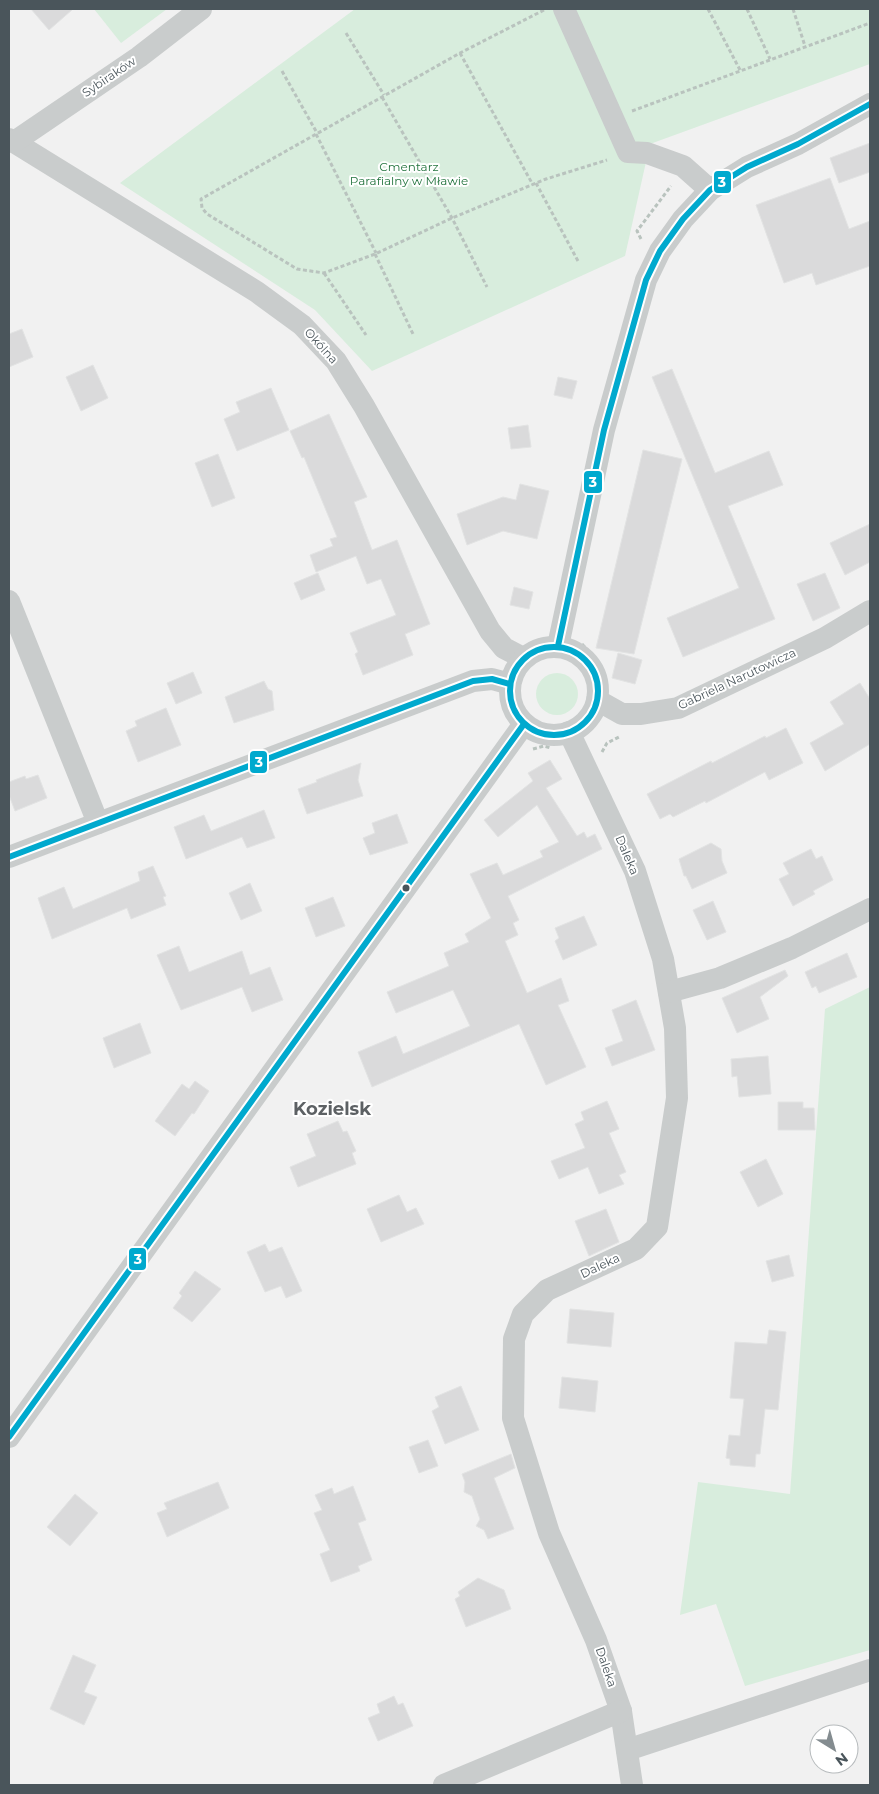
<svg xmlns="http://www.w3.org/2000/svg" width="879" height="1794" viewBox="0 0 879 1794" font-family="Montserrat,sans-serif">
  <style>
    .green { fill: #d8eddd }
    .building { fill: #dadadb; stroke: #e2e3e3 }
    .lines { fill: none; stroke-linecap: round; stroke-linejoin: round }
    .path { stroke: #b9c3be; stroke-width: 3; stroke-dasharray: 4 2.5; stroke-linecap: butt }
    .minor { stroke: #c9cccc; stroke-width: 22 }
    .bus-1-casing { stroke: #fff; stroke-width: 10 }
    .bus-1 { stroke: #00a9ce; stroke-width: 6 }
    .bus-dot { fill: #4a555b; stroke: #fff; stroke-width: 2 }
    .labels { text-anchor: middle; stroke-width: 4; stroke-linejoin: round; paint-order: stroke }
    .street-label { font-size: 12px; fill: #4a555b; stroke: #fff }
    .park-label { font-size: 12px; fill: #23743e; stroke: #fff }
    .district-label { font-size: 18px; font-weight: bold; fill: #5d6164; stroke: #fff }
    .line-badge { stroke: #fff; stroke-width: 2 }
    .badge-label { font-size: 14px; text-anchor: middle; font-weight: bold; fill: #fff }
  </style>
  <rect width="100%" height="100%" fill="#f1f1f1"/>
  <g class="green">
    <path d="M 94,9 L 167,9 L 121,43 Z"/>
    <path d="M 355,9 L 870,9 L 870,64 L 650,144 L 625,256 L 372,371 L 315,310 L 120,183 Z"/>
    <circle cx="557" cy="694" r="21"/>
    <path d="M 870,987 L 870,1650 L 745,1686 L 716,1604 L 680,1615 L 698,1482 L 790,1494 L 825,1009 Z"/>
  </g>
  <g class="building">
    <path d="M 31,9 L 73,9 L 49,30 Z"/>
    <path d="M 870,143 L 870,172 L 839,183 L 830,158 Z"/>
    <path d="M 830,178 L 849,229 L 870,221 L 870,266 L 816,285 L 812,273 L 784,283 L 756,205 Z"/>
    <path d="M 22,329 L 33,357 L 9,367 L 9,334 Z"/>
    <path d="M 93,365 L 108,398 L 81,411 L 66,377 Z"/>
    <path d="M 672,369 L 715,473 L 769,451 L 783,485 L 728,506 L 775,619 L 683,657 L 667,618 L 739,588 L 652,377 Z"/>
    <path d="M 558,377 L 577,381 L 572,399 L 554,395 Z"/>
    <path d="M 271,388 L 289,430 L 237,451 L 224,419 L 240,412 L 236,402 Z"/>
    <path d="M 329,414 L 367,497 L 354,502 L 372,550 L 397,540 L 430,624 L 405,634 L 413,655 L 363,675 L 355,654 L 358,652 L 350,633 L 396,615 L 381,579 L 367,584 L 356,556 L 316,572 L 310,555 L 333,546 L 330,539 L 337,537 L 304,457 L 302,458 L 290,431 Z"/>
    <path d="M 528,425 L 531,447 L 511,449 L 508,428 Z"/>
    <path d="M 643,450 L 682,459 L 634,654 L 596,648 Z"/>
    <path d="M 218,454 L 235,498 L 212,507 L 195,463 Z"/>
    <path d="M 520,484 L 549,491 L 537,539 L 503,531 L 467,545 L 457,514 L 503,497 L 516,500 Z"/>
    <path d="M 870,524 L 870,562 L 845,575 L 830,543 Z"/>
    <path d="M 318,573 L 325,590 L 301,600 L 294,583 Z"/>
    <path d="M 825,573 L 840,608 L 813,621 L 797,584 Z"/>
    <path d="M 514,587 L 533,592 L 529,609 L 510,605 Z"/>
    <path d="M 618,653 L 642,660 L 635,684 L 612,678 Z"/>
    <path d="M 193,672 L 202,693 L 176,704 L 167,683 Z"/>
    <path d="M 264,681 L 268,689 L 272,691 L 274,710 L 234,723 L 225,697 Z"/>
    <path d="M 860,683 L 870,699 L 870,744 L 825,771 L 810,743 L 844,724 L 830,702 Z"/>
    <path d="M 166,708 L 181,745 L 138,762 L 126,731 L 137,726 L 135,721 Z"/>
    <path d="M 786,728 L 803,763 L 769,780 L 765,772 L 706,803 L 705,801 L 673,817 L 670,814 L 660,819 L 647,794 L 711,761 L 712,763 L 765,736 L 766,738 Z"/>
    <path d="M 550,760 L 562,779 L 546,788 L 577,836 L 584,832 L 587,838 L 595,834 L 602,849 L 508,896 L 519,920 L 513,923 L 518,935 L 505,941 L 527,993 L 561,978 L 569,1001 L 558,1005 L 586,1067 L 546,1085 L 519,1024 L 372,1087 L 358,1052 L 396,1036 L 403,1054 L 470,1026 L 453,990 L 396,1013 L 387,992 L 449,966 L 444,953 L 469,942 L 465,934 L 491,918 L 470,874 L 497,863 L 503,875 L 543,857 L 540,851 L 559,842 L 537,805 L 498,837 L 484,820 L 533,781 L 528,773 Z"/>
    <path d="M 361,763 L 358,780 L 363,796 L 307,814 L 298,789 L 317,782 L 316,780 Z"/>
    <path d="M 38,775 L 47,798 L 15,811 L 9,795 L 9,782 L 25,776 L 26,779 Z"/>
    <path d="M 264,810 L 275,838 L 247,848 L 242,837 L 186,859 L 174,827 L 204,815 L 211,831 Z"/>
    <path d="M 397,814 L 408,843 L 370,855 L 363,838 L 375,833 L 372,823 Z"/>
    <path d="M 711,843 L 721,849 L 722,861 L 727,873 L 692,889 L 686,876 L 684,876 L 679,859 Z"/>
    <path d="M 811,849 L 816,859 L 822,856 L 833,880 L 813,891 L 815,894 L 793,906 L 779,879 L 789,874 L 783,863 Z"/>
    <path d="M 153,866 L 166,896 L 163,897 L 166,905 L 131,919 L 127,908 L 52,939 L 38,898 L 64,887 L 73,909 L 140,881 L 138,872 Z"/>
    <path d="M 250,883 L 262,911 L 241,920 L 229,893 Z"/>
    <path d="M 333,897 L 345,926 L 316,937 L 305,908 Z"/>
    <path d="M 713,901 L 726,932 L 707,940 L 693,910 Z"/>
    <path d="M 584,916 L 597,945 L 563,960 L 555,941 L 559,938 L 555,928 Z"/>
    <path d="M 179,946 L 189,972 L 242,951 L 250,975 L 270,967 L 283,1000 L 252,1012 L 242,987 L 181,1010 L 157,955 Z"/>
    <path d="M 847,953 L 857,977 L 819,993 L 816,986 L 812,988 L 805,972 Z"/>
    <path d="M 785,970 L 788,976 L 760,997 L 769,1019 L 737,1033 L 722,998 Z"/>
    <path d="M 636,1000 L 655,1050 L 612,1066 L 605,1048 L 623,1041 L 612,1010 Z"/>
    <path d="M 140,1023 L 151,1053 L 114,1068 L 103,1038 Z"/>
    <path d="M 768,1056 L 771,1094 L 739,1097 L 737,1076 L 732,1077 L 731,1059 Z"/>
    <path d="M 195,1081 L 209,1091 L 194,1114 L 192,1113 L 175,1136 L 155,1121 L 182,1084 L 189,1089 Z"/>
    <path d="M 607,1101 L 619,1129 L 609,1133 L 626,1172 L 619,1175 L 624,1184 L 599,1194 L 588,1167 L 559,1179 L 551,1161 L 585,1148 L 575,1124 L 584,1120 L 581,1112 Z"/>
    <path d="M 778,1102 L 803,1102 L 803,1108 L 814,1108 L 815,1130 L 778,1130 Z"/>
    <path d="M 338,1121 L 343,1132 L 347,1131 L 356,1151 L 352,1153 L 356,1164 L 298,1187 L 290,1167 L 316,1156 L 307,1134 Z"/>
    <path d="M 766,1159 L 783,1194 L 758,1207 L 740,1172 Z"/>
    <path d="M 399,1195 L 407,1212 L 416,1208 L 424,1224 L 381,1242 L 367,1209 Z"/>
    <path d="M 606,1209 L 619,1242 L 589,1256 L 575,1221 Z"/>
    <path d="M 265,1244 L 269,1252 L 282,1247 L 302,1291 L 286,1298 L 281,1286 L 265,1292 L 247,1252 Z"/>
    <path d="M 789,1255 L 794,1276 L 772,1282 L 766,1261 Z"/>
    <path d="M 195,1271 L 221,1289 L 192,1322 L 173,1308 L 182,1296 L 179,1293 Z"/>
    <path d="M 570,1309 L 614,1313 L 611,1347 L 567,1343 Z"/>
    <path d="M 769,1330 L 786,1332 L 778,1410 L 765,1409 L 760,1454 L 756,1454 L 755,1467 L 730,1465 L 730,1459 L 726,1458 L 729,1435 L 740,1436 L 744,1399 L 730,1398 L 735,1342 L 767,1344 Z"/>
    <path d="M 562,1377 L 598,1381 L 595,1412 L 559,1408 Z"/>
    <path d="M 461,1386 L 479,1430 L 445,1444 L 432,1411 L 439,1407 L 435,1397 Z"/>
    <path d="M 428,1440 L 438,1466 L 419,1473 L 409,1447 Z"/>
    <path d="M 511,1454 L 515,1468 L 494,1478 L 514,1529 L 488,1539 L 484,1530 L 476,1526 L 480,1519 L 472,1496 L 464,1492 L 465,1482 L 462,1474 Z"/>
    <path d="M 218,1482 L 229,1508 L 167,1537 L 157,1513 L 167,1509 L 164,1503 Z"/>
    <path d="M 353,1486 L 366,1520 L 358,1523 L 372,1560 L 358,1566 L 360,1571 L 331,1582 L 320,1554 L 330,1550 L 314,1513 L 322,1510 L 315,1495 L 332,1488 L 334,1494 Z"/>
    <path d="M 75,1494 L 98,1513 L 70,1546 L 47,1527 Z"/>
    <path d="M 478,1578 L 504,1590 L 511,1609 L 466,1627 L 455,1599 L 460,1596 L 458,1592 Z"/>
    <path d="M 73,1655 L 96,1665 L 84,1692 L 97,1697 L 84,1725 L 50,1709 Z"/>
    <path d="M 394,1696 L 398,1705 L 403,1703 L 413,1726 L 378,1741 L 368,1718 L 380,1713 L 377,1704 Z"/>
  </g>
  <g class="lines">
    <g class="path">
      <path d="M 708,9 L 740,70"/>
      <path d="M 747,9 L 770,59"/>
      <path d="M 793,9 L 805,46"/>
      <path d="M 544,10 L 460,53 L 201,199 L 202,208 L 207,214 L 297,269 L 324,273 L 375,254 L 452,218 L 546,179 L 607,160"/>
      <path d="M 346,33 L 384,95"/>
      <path d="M 460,53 L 533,185"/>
      <path d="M 282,71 L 317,133"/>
      <path d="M 382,97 L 452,218 L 487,287"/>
      <path d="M 632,111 L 870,23"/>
      <path d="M 316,134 L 376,253"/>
      <path d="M 536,183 L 578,261"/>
      <path d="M 641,239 L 637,231 L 671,186"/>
      <path d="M 375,254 L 413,334"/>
      <path d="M 324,273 L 366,335"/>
      <path d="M 582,644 L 596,659 L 606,680"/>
      <path d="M 533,749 L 544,746 L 551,748"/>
      <path d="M 602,752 L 607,743 L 619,737"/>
    </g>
    <g class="minor">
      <path d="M 564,9 L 628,152 L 647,153 L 683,166 L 710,190"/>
      <path d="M 9,139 L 257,292 L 302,325 L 336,361 L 364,406 L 490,631 L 504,648 L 523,658"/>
      <path d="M 14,142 L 139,57 L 201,9"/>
      <path d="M 9,601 L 98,823"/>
      <path d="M 558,646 L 604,430 L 646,280 L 660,251 L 683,219 L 710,190 L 747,167 L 798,144 L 870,104"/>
      <circle cx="554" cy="691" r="44"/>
      <path d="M 597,700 L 622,714 L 641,714 L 678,708 L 825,638 L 870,611"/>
      <path d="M 569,732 L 635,871 L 663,959 L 675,1028 L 677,1098 L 657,1227 L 636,1249 L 547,1290 L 523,1314 L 514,1339 L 513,1418 L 549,1533 L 596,1640 L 621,1711 L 632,1785"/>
      <path d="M 9,857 L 473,681 L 492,679 L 510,684"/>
      <path d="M 669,992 L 720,978 L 792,948 L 870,909"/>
      <path d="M 9,1437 L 524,724"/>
      <path d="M 627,1750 L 870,1670"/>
      <path d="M 444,1785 L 621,1711"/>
    </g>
    <g class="bus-1-casing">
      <g id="bus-1">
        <path d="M 558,646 L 604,430 L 646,280 L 660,251 L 683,219 L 710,190 L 747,167 L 798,144 L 870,104"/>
        <circle cx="554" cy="691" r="44"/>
        <path d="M 9,857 L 473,681 L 492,679 L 510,684"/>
        <path d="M 9,1437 L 524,724"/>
      </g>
    </g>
    <use href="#bus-1" class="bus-1"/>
  </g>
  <circle class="bus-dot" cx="406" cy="888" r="4.5"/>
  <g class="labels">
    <g class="street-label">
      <text transform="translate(109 77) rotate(-34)" y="4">Sybiraków</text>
      <text transform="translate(321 346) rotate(48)" y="4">Okólna</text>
      <text transform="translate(737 679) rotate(-25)" y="4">Gabriela Narutowicza</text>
      <text transform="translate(627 855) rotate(67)" y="4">Daleka</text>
      <text transform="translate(600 1266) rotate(-25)" y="4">Daleka</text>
      <text transform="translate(606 1667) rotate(71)" y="4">Daleka</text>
    </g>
    <g class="park-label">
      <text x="409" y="171">Cmentarz<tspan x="409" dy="14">Parafialny w Mławie</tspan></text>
    </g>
    <g class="district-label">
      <text x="332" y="1115">Kozielsk</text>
    </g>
  </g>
  <g class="line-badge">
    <rect x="713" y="170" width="19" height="24" rx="5" fill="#00a9ce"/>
    <rect x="583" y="470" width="20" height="24" rx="5" fill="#00a9ce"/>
    <rect x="249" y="750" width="19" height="24" rx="5" fill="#00a9ce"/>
    <rect x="128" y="1247" width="19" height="24" rx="5" fill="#00a9ce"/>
  </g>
  <g class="badge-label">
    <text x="722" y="187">3</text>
    <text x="593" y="487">3</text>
    <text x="259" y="767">3</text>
    <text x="138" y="1264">3</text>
  </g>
  <rect width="879" height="1794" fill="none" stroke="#4a555b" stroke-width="20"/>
  <g transform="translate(834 1749) rotate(143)"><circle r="24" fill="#ffffff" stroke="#b7bbbd"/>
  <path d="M0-4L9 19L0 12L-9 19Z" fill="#848c90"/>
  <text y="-8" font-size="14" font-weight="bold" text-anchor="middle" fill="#4a555b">N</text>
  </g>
</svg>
